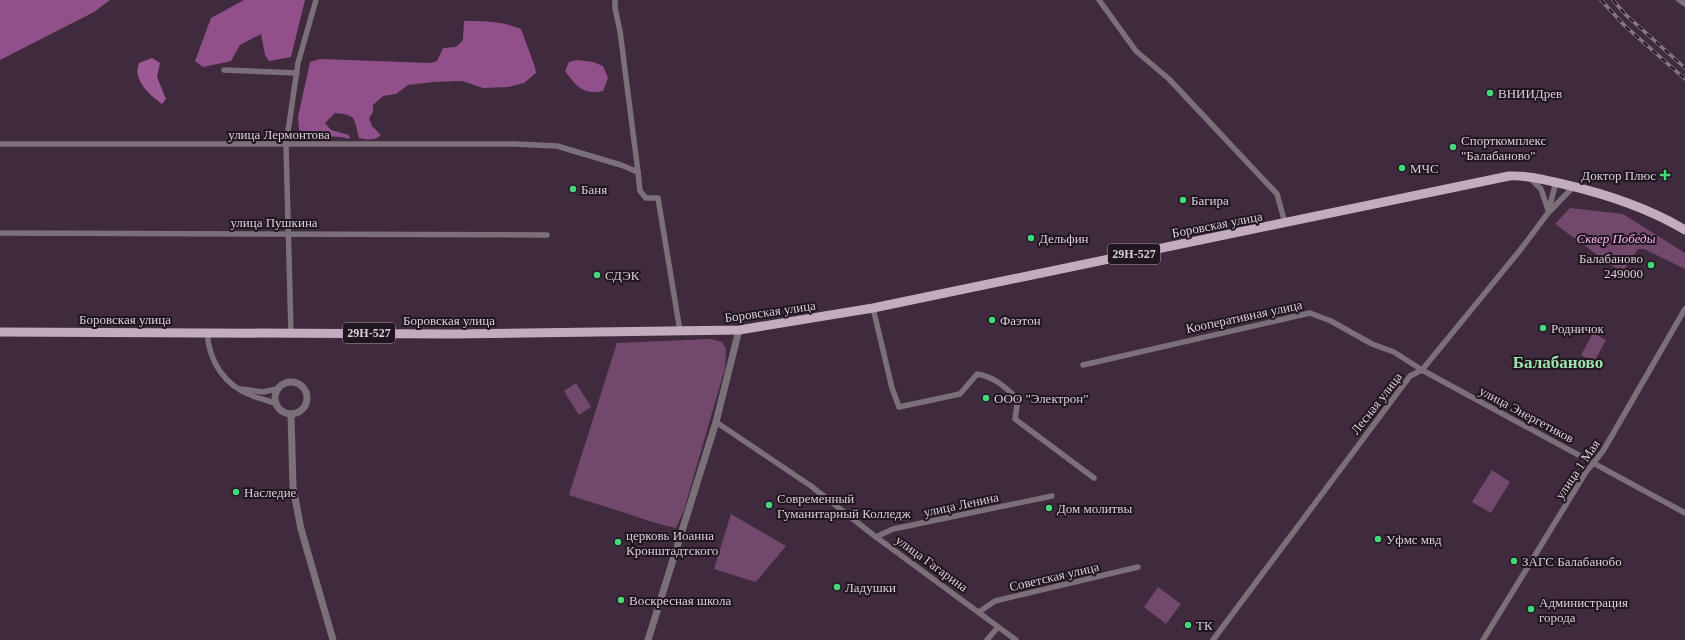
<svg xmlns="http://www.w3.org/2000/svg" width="1685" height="640" viewBox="0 0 1685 640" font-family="Georgia,serif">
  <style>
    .green { fill: #72496c }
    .forest { fill: #915089 }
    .water { fill: #9c5993 }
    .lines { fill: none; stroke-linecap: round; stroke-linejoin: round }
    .minor { stroke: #7b7079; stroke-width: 5.5 }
    .tertiary { stroke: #7b7079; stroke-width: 7 }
    .primary { stroke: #c4acc0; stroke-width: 9 }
    .rail-casing { stroke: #877484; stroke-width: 3.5 }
    .rail { stroke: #20161f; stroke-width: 2; stroke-dasharray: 6; stroke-linecap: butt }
    .poi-dot { fill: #44d77b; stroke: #20161f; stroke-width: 1.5 }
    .labels { text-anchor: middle; stroke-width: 4; stroke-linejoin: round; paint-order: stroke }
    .shield { fill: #20161f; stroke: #a497a1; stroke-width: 1 }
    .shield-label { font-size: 12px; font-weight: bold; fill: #dcced9 }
    .poi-label { font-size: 13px; fill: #dcced9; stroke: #20161f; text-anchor: start }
    .street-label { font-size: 13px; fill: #dcced9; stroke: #20161f }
    .park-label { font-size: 13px; font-style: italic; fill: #f9b0ee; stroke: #20161f }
    .district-label { font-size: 17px; font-weight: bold; fill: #9de2ae; stroke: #20161f }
  </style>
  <rect width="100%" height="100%" fill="#402a3d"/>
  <g class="green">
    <path d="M 1570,208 L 1623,214 L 1685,253 L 1685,269 L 1644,249 L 1638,249 L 1622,273 L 1555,224 Z"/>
    <path d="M 1593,333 L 1606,340 L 1594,362 L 1581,355 Z"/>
    <path d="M 710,339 L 722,342 L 726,349 L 725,368 L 684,510 L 676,528 L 659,524 L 569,495 L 617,343 Z"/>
    <path d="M 576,383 L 591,407 L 579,415 L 564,391 Z"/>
    <path d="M 1492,470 L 1510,482 L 1491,513 L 1472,502 Z"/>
    <path d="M 731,514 L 786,546 L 756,582 L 714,569 Z"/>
    <path d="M 1158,587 L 1181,604 L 1166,624 L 1144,607 Z"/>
  </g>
  <g class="forest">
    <path d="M 0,0 L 110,0 L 94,12 L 0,60 Z"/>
    <path d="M 244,0 L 305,0 L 291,57 L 269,61 L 265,55 L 261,34 L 240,45 L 231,61 L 203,67 L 195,61 L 211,18 Z"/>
    <path d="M 464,21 C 484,21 502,21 521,29 L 535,67 L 536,73 L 524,83 L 508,87 L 483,88 L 462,81 L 433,82 L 408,85 L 396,94 L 383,96 L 373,105 L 373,112 L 369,118 L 372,126 L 381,135 C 375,141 367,140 359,138 C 354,118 357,115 335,113 L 325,123 L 331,130 L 349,135 L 350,139 C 333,134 315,139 299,130 L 298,117 L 310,62 L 320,59 L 431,63 L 437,61 L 443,48 L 456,47 L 463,40 Z"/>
    <path d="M 577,60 L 593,62 L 603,66 L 608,78 L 603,91 C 583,95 577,87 565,71 L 569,62 Z"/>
  </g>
  <path class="water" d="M 152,58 L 160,63 L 157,77 L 166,99 L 162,104 C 150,95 132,80 139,63 Z"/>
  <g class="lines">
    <g class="minor">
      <path d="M 615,0 L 615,8 L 620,31 L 638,172"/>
      <path d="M 1099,0 L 1136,51 L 1169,79 L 1277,194 L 1285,223"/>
      <path d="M 1679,0 L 1685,4"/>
      <path d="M 224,70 L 297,73"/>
      <path d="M 0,144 L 515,144 L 557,146 L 621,165 L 638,172 L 640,191 L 646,198 L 658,198 L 680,331"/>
      <path d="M 1530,178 L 1541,189 L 1548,210"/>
      <path d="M 1550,211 L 1574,186"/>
      <path d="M 0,233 L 547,235"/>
      <path d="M 873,308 L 892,388 L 899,407 L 960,394 L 977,374 C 995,377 1005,387 1018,399 L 1015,419 L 1094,478"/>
      <path d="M 207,332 C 209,361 224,386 253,396 C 260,399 268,400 276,404"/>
      <path d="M 291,333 L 286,145 L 298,63 L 316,0"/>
      <path d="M 1083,365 L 1310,313 L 1331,321 L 1372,344 L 1394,352 L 1422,370 L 1685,513"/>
      <path d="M 242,389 L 263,392 L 277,389"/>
      <path d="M 716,422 L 811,486 L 872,534 L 1016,640"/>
      <path d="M 876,537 L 893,529 L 1052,496"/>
      <path d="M 979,612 L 995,601 L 1138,567"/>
      <path d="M 987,640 L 998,627"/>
      <path d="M 1213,640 L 1410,376 L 1422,370 L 1521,249 L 1548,213 L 1556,182"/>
      <path d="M 1483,640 L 1586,472 L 1603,451 L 1685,309"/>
    </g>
    <g class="tertiary">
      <circle cx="291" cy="398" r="16"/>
      <path d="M 291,414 L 293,487 L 301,529 L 333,640"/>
      <path d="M 648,640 L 716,422 L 739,330"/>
    </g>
    <path class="primary" d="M 0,332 L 452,334 L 739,330 L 873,308 L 1509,176 C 1527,175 1545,180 1563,184 C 1606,194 1647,207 1685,230"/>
    <g class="rail-casing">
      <g id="rail">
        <path d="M 1601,0 L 1625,26 L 1685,79"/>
        <path d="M 1613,0 L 1626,15 L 1685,68"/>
      </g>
    </g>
    <use href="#rail" class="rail"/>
  </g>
  <g class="poi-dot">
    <circle cx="1490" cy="93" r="4"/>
    <circle cx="1453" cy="147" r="4"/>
    <circle cx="1402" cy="168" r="4"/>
    <path d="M1663 169h4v4h4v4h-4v4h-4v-4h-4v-4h4z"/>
    <circle cx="573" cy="189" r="4"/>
    <circle cx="1183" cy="200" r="4"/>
    <circle cx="1031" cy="238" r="4"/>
    <circle cx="1651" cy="265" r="4"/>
    <circle cx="597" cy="275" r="4"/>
    <circle cx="992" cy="320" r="4"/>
    <circle cx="1543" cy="328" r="4"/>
    <circle cx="986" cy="398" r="4"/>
    <circle cx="236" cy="492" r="4"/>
    <circle cx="769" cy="505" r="4"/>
    <circle cx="1049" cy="508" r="4"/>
    <circle cx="1378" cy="539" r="4"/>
    <circle cx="618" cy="542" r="4"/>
    <circle cx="1514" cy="561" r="4"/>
    <circle cx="837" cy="587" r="4"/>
    <circle cx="621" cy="600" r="4"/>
    <circle cx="1531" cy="609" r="4"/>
    <circle cx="1188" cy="625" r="4"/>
  </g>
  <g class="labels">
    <g class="shield">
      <rect x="1108" y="244" width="52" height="20" rx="3"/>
      <rect x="343" y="323" width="52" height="20" rx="3"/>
    </g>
    <g class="shield-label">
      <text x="1134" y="258">29Н-527</text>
      <text x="369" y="337">29Н-527</text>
    </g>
    <g class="poi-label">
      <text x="1498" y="98">ВНИИДрев</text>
      <text x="1461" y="145">Спорткомплекс<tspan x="1461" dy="15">"Балабаново"</tspan></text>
      <text x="1410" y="173">МЧС</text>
      <text x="1656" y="180" text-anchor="end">Доктор Плюс</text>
      <text x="581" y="194">Баня</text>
      <text x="1191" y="205">Багира</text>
      <text x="1039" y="243">Дельфин</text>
      <text x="1643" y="263" text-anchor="end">Балабаново<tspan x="1643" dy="15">249000</tspan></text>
      <text x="605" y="280">СДЭК</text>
      <text x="1000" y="325">Фаэтон</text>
      <text x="1551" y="333">Родничок</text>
      <text x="994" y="403">ООО "Электрон"</text>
      <text x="244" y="497">Наследие</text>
      <text x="777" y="503">Современный<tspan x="777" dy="15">Гуманитарный Колледж</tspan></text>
      <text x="1057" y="513">Дом молитвы</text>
      <text x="626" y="540">церковь Иоанна<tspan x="626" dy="15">Кронштадтского</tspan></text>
      <text x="1386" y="544">Уфмс мвд</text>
      <text x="1522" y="566">ЗАГС Балабанобо</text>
      <text x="845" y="592">Ладушки</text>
      <text x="629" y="605">Воскресная школа</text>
      <text x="1539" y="607">Администрация<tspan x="1539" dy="15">города</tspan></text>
      <text x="1196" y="630">ТК</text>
    </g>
    <g class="street-label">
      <text x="279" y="139">улица Лермонтова</text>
      <text x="274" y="227">улица Пушкина</text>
      <text transform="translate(1217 224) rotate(-11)" y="5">Боровская улица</text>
      <text transform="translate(770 311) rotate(-8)" y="5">Боровская улица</text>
      <text transform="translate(1244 316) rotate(-12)" y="5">Кооперативная улица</text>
      <text x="125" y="324">Боровская улица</text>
      <text x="449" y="325">Боровская улица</text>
      <text transform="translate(1376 403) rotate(-52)" y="5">Лесная улица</text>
      <text transform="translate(1527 414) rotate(28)" y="5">улица Энергетиков</text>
      <text transform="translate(1577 469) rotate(-56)" y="5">улица 1 Мая</text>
      <text transform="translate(961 504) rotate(-12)" y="5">улица Ленина</text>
      <text transform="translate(932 563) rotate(36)" y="5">улица Гагарина</text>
      <text transform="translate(1054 576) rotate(-13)" y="5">Советская улица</text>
    </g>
    <g class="park-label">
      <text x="1616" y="243">Сквер Победы</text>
    </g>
    <g class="district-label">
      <text x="1558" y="368">Балабаново</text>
    </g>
  </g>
</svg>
